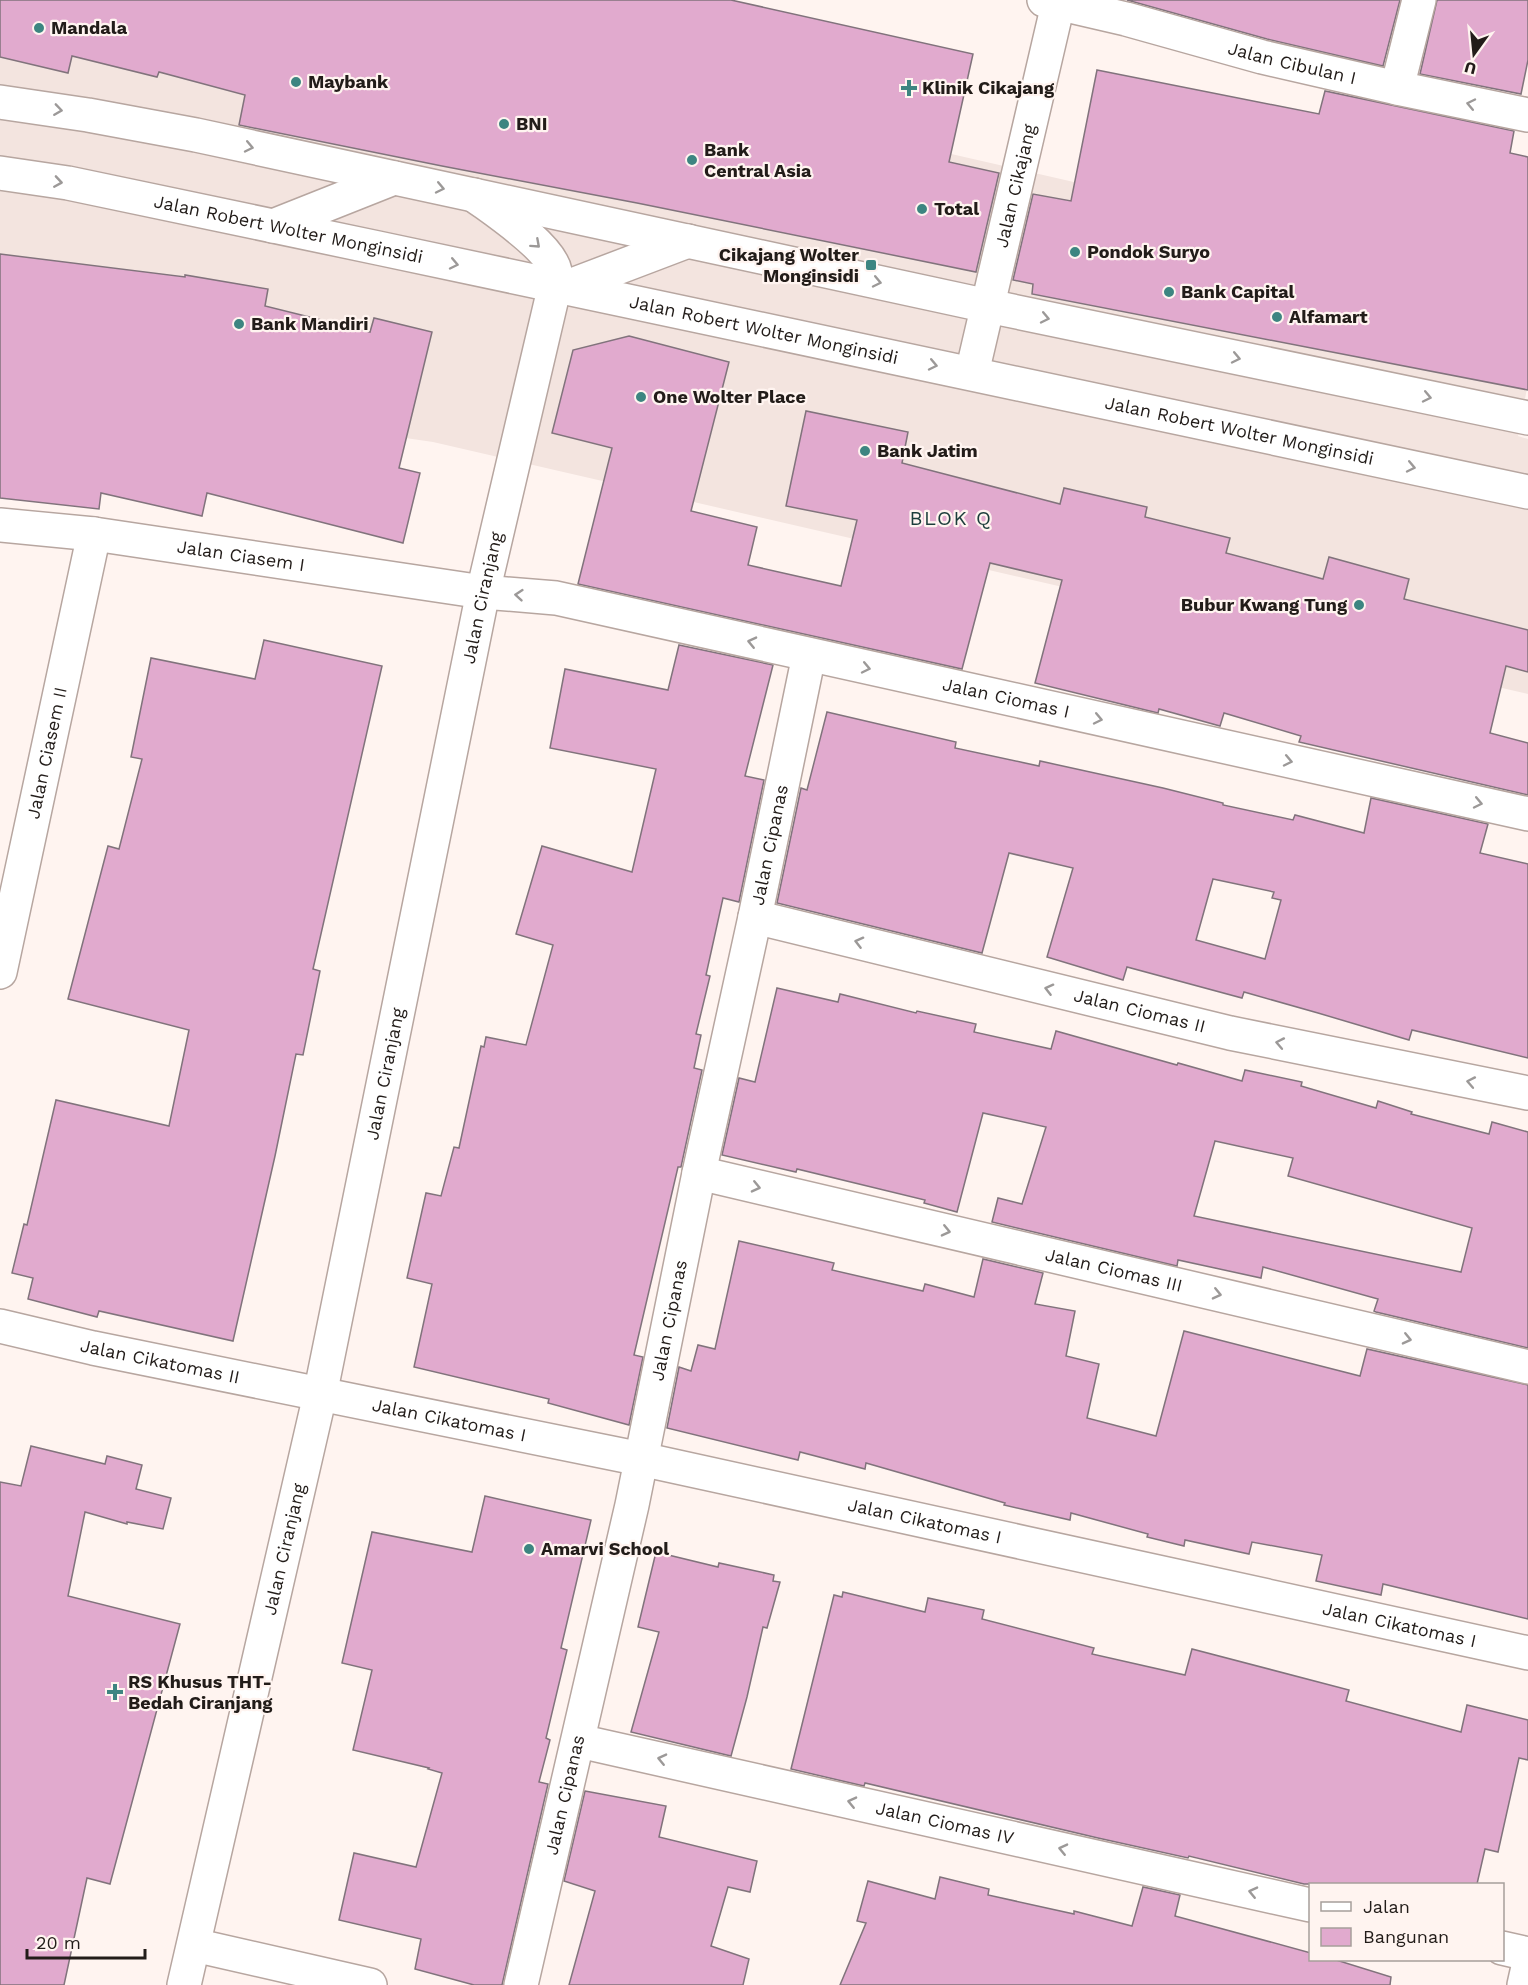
<svg xmlns="http://www.w3.org/2000/svg" width="1528" height="1985" viewBox="0 0 1528 1985" font-family="'Work Sans',sans-serif">
  <style>
    .built { fill: #f3e4df }
    .building { fill: #e1aace; stroke: #81737c; stroke-width: 1.5; fill-rule: evenodd }
    .lines { fill: none; stroke-linecap: round; stroke-linejoin: round }
    .minor-casing { stroke: #b7a6a0; stroke-width: 36 }
    .tertiary-casing { stroke: #b7a6a0; stroke-width: 36 }
    .primary-casing { stroke: #b7a6a0; stroke-width: 36 }
    .minor { stroke: #fff; stroke-width: 33 }
    .tertiary { stroke: #fff; stroke-width: 33 }
    .primary { stroke: #fff; stroke-width: 33 }
    .oneway { stroke: #9c9998 }
    .poi-dot { fill: #3d8581; stroke: #fff4f0; stroke-width: 2 }
    .labels { text-anchor: middle; stroke-width: 4.5; stroke-linejoin: round; paint-order: stroke }
    .poi-label { font-size: 18px; font-weight: bold; fill: #221c19; stroke: #fff4f0; text-anchor: start }
    .street-label { font-size: 18px; fill: #221c19; stroke: #fff4f0 }
    .neighbourhood-label { font-size: 20px; letter-spacing: 1.5px; fill: #1b3d3b; stroke: #fff4f0 }
  </style>
  <rect width="100%" height="100%" fill="#fff4f0"/>
  <path class="built" d="M 0,0 L 462,42 L 1528,286 L 1528,383 L 1518,436 L 1528,439 L 1528,694 L 433,442 L 0,379 Z"/>
  <g class="building">
    <path d="M 0,0 L 731,0 L 973,54 L 949,162 L 999,173 L 976,272 L 637,203 L 442,166 L 239,125 L 245,95 L 159,72 L 157,77 L 72,56 L 68,73 L 0,57 Z"/>
    <path d="M 1127,0 L 1400,0 L 1383,66 L 1267,39 Z"/>
    <path d="M 1437,0 L 1528,0 L 1528,60 L 1521,94 L 1420,74 Z"/>
    <path d="M 1097,70 L 1319,114 L 1325,91 L 1514,131 L 1510,153 L 1528,157 L 1528,390 L 1032,294 L 1033,284 L 1013,280 L 1033,194 L 1071,201 Z"/>
    <path d="M 0,254 L 185,277 L 185,275 L 268,289 L 265,306 L 370,332 L 374,318 L 432,332 L 399,468 L 420,473 L 403,543 L 207,493 L 202,516 L 101,493 L 99,509 L 0,498 Z"/>
    <path d="M 629,336 L 729,362 L 691,511 L 757,527 L 748,565 L 841,586 L 857,520 L 786,506 L 806,411 L 908,432 L 902,463 L 1060,504 L 1064,488 L 1147,507 L 1145,517 L 1230,538 L 1226,553 L 1323,579 L 1329,557 L 1409,579 L 1404,599 L 1528,630 L 1528,672 L 1506,666 L 1490,733 L 1528,743 L 1528,795 L 1299,742 L 1301,736 L 1224,713 L 1220,726 L 1159,709 L 1158,713 L 1035,683 L 1062,580 L 990,563 L 962,669 L 578,584 L 612,448 L 552,433 L 573,350 Z"/>
    <path d="M 264,640 L 382,666 L 313,969 L 320,971 L 303,1055 L 296,1054 L 275,1156 L 233,1341 L 99,1311 L 97,1317 L 28,1299 L 33,1278 L 12,1273 L 24,1224 L 27,1225 L 56,1100 L 169,1126 L 189,1030 L 68,999 L 108,846 L 119,849 L 142,759 L 131,757 L 151,658 L 255,679 Z"/>
    <path d="M 679,645 L 773,665 L 745,776 L 764,780 L 739,902 L 723,898 L 706,975 L 710,976 L 696,1034 L 701,1035 L 694,1068 L 702,1070 L 681,1167 L 678,1167 L 634,1355 L 643,1357 L 629,1425 L 548,1403 L 549,1399 L 414,1367 L 432,1284 L 407,1278 L 426,1193 L 441,1196 L 454,1147 L 459,1148 L 481,1046 L 484,1047 L 486,1037 L 526,1045 L 553,945 L 516,934 L 542,846 L 632,872 L 656,769 L 550,748 L 565,669 L 668,690 Z"/>
    <path d="M 827,712 L 956,742 L 955,748 L 1039,766 L 1040,761 L 1163,788 L 1223,803 L 1223,805 L 1293,820 L 1295,815 L 1364,833 L 1371,798 L 1488,824 L 1480,853 L 1528,864 L 1528,1058 L 1412,1030 L 1409,1040 L 1318,1013 L 1244,992 L 1242,998 L 1127,967 L 1123,980 L 1047,957 L 1073,868 L 1009,853 L 982,953 L 777,903 L 801,788 L 807,790 ZM 1213,879 L 1274,892 L 1272,898 L 1281,900 L 1265,959 L 1196,940 Z"/>
    <path d="M 777,988 L 838,1002 L 840,994 L 916,1013 L 917,1011 L 976,1024 L 974,1032 L 1051,1049 L 1056,1031 L 1177,1065 L 1178,1063 L 1242,1081 L 1245,1070 L 1302,1082 L 1301,1086 L 1376,1108 L 1378,1101 L 1412,1112 L 1411,1114 L 1489,1134 L 1492,1122 L 1528,1132 L 1528,1348 L 1376,1312 L 1374,1311 L 1378,1299 L 1263,1267 L 1261,1278 L 1178,1260 L 1177,1266 L 992,1222 L 998,1198 L 1022,1204 L 1046,1127 L 983,1113 L 957,1212 L 924,1203 L 925,1200 L 797,1169 L 796,1172 L 722,1155 L 739,1078 L 755,1082 ZM 1215,1141 L 1293,1158 L 1288,1176 L 1472,1228 L 1461,1272 L 1194,1216 Z"/>
    <path d="M 739,1241 L 834,1263 L 832,1270 L 923,1291 L 925,1284 L 974,1297 L 983,1259 L 1043,1273 L 1035,1304 L 1075,1311 L 1066,1356 L 1099,1364 L 1087,1418 L 1156,1436 L 1184,1331 L 1360,1376 L 1367,1349 L 1528,1385 L 1528,1619 L 1383,1584 L 1381,1595 L 1316,1581 L 1322,1555 L 1252,1542 L 1249,1554 L 1185,1540 L 1184,1546 L 1147,1537 L 1148,1534 L 1071,1513 L 1070,1520 L 1004,1505 L 1005,1503 L 866,1463 L 865,1469 L 800,1452 L 798,1460 L 667,1428 L 679,1367 L 691,1371 L 698,1345 L 715,1349 Z"/>
    <path d="M 31,1446 L 105,1464 L 107,1456 L 142,1465 L 136,1489 L 171,1498 L 163,1529 L 127,1522 L 127,1524 L 85,1512 L 68,1596 L 180,1624 L 110,1884 L 87,1878 L 64,1985 L 0,1985 L 0,1482 L 21,1486 Z"/>
    <path d="M 485,1496 L 591,1520 L 561,1648 L 567,1650 L 546,1738 L 550,1740 L 539,1782 L 548,1784 L 502,1985 L 474,1985 L 415,1969 L 421,1939 L 339,1920 L 354,1853 L 416,1867 L 442,1773 L 428,1769 L 429,1768 L 353,1750 L 372,1670 L 342,1663 L 372,1532 L 472,1552 Z"/>
    <path d="M 656,1552 L 718,1567 L 719,1563 L 774,1575 L 773,1581 L 780,1582 L 767,1628 L 763,1627 L 747,1697 L 731,1756 L 631,1732 L 659,1632 L 638,1627 Z"/>
    <path d="M 843,1592 L 925,1612 L 928,1598 L 984,1610 L 982,1619 L 1094,1648 L 1092,1654 L 1185,1675 L 1192,1649 L 1349,1690 L 1346,1701 L 1461,1732 L 1467,1705 L 1528,1720 L 1528,1760 L 1519,1758 L 1498,1852 L 1485,1849 L 1477,1884 L 1304,1884 L 1189,1856 L 1188,1858 L 1098,1838 L 865,1783 L 864,1786 L 791,1769 L 834,1595 L 842,1597 Z"/>
    <path d="M 585,1791 L 666,1806 L 659,1837 L 757,1861 L 750,1892 L 728,1887 L 711,1946 L 749,1959 L 743,1985 L 569,1985 L 595,1891 L 564,1881 Z"/>
    <path d="M 940,1877 L 989,1889 L 988,1895 L 1074,1914 L 1074,1911 L 1132,1926 L 1143,1887 L 1180,1895 L 1175,1916 L 1311,1953 L 1311,1959 L 1333,1959 L 1391,1977 L 1390,1985 L 840,1985 L 866,1923 L 857,1921 L 868,1881 L 935,1899 Z"/>
  </g>
  <g class="lines">
    <g class="minor-casing">
      <g id="minor">
        <path id="s1" d="M 1044,0 L 1126,19 L 1262,57 L 1397,88 L 1528,115"/>
        <path d="M 1397,88 L 1419,0"/>
        <path id="s2" d="M 0,525 L 94,534 L 483,592 L 556,598 L 1528,814"/>
        <path id="s3" d="M 755,917 L 1230,1033 L 1528,1093"/>
        <path id="s4" d="M 0,972 L 94,534"/>
        <path id="s5" d="M 699,1173 L 1528,1367"/>
        <path id="s6" d="M 0,1326 L 93,1348 L 641,1459 L 1528,1653"/>
        <path id="s7" d="M 579,1741 L 1310,1905"/>
        <path d="M 194,1945 L 370,1985"/>
        <path d="M 1502,1948 L 1528,1954"/>
        <path id="s8" d="M 184,1985 L 320,1395 L 483,592 L 555,285 C 555,281 556,275 555,271 C 550,246 494,210 474,195"/>
        <path id="s9" d="M 521,1985 L 632,1505 L 699,1173 L 755,917 L 809,655"/>
        <path d="M 1524,1985 L 1528,1967"/>
      </g>
    </g>
    <g class="tertiary-casing">
      <g id="tertiary">
        <path id="s10" d="M 972,373 L 1059,0"/>
      </g>
    </g>
    <g class="primary-casing">
      <g id="primary">
        <path d="M 0,102 L 88,115 L 196,135 L 988,306 L 1528,418"/>
        <path id="s11" d="M 0,173 L 68,183 L 378,248 L 1528,492"/>
        <path d="M 273,226 L 394,178"/>
        <path d="M 567,287 L 688,241"/>
      </g>
    </g>
    <use href="#minor" class="minor"/>
    <use href="#tertiary" class="tertiary"/>
    <use href="#primary" class="primary"/>
  </g>
  <defs><path id="oneway-chevron" d="M-2-3.5L2.5 0L-2 3.5" fill="none" stroke-width="1.6" stroke-linecap="round" stroke-linejoin="round" transform="scale(1.5)"/></defs>
  <g class="oneway">
    <use href="#oneway-chevron" transform="translate(1471 104) rotate(-168)"/>
    <use href="#oneway-chevron" transform="translate(58 110) rotate(8)"/>
    <use href="#oneway-chevron" transform="translate(249 147) rotate(12)"/>
    <use href="#oneway-chevron" transform="translate(58 182) rotate(9)"/>
    <use href="#oneway-chevron" transform="translate(440 188) rotate(12)"/>
    <use href="#oneway-chevron" transform="translate(536 244) rotate(42)"/>
    <use href="#oneway-chevron" transform="translate(454 264) rotate(12)"/>
    <use href="#oneway-chevron" transform="translate(877 282) rotate(12)"/>
    <use href="#oneway-chevron" transform="translate(1045 318) rotate(12)"/>
    <use href="#oneway-chevron" transform="translate(1236 358) rotate(12)"/>
    <use href="#oneway-chevron" transform="translate(933 365) rotate(12)"/>
    <use href="#oneway-chevron" transform="translate(1427 397) rotate(12)"/>
    <use href="#oneway-chevron" transform="translate(1411 467) rotate(12)"/>
    <use href="#oneway-chevron" transform="translate(519 595) rotate(-175)"/>
    <use href="#oneway-chevron" transform="translate(752 642) rotate(-167)"/>
    <use href="#oneway-chevron" transform="translate(866 668) rotate(12)"/>
    <use href="#oneway-chevron" transform="translate(1098 719) rotate(12)"/>
    <use href="#oneway-chevron" transform="translate(1288 761) rotate(12)"/>
    <use href="#oneway-chevron" transform="translate(1478 803) rotate(12)"/>
    <use href="#oneway-chevron" transform="translate(859 942) rotate(-166)"/>
    <use href="#oneway-chevron" transform="translate(1049 989) rotate(-166)"/>
    <use href="#oneway-chevron" transform="translate(1280 1043) rotate(-169)"/>
    <use href="#oneway-chevron" transform="translate(1471 1082) rotate(-169)"/>
    <use href="#oneway-chevron" transform="translate(756 1187) rotate(13)"/>
    <use href="#oneway-chevron" transform="translate(946 1231) rotate(13)"/>
    <use href="#oneway-chevron" transform="translate(1217 1294) rotate(13)"/>
    <use href="#oneway-chevron" transform="translate(1407 1339) rotate(13)"/>
    <use href="#oneway-chevron" transform="translate(662 1759) rotate(-167)"/>
    <use href="#oneway-chevron" transform="translate(852 1802) rotate(-167)"/>
    <use href="#oneway-chevron" transform="translate(1063 1849) rotate(-167)"/>
    <use href="#oneway-chevron" transform="translate(1253 1892) rotate(-167)"/>
  </g>
  <g class="poi-dot">
    <circle cx="39" cy="28" r="6"/>
    <circle cx="296" cy="82" r="6"/>
    <path d="M906 79h6v6h6v6h-6v6h-6v-6h-6v-6h6z"/>
    <circle cx="504" cy="124" r="6"/>
    <circle cx="692" cy="160" r="6"/>
    <circle cx="922" cy="209" r="6"/>
    <circle cx="1075" cy="252" r="6"/>
    <rect x="865" y="259" width="12" height="12" rx="3"/>
    <circle cx="1169" cy="292" r="6"/>
    <circle cx="1277" cy="317" r="6"/>
    <circle cx="239" cy="324" r="6"/>
    <circle cx="641" cy="397" r="6"/>
    <circle cx="865" cy="451" r="6"/>
    <circle cx="1359" cy="605" r="6"/>
    <circle cx="529" cy="1549" r="6"/>
    <path d="M112 1683h6v6h6v6h-6v6h-6v-6h-6v-6h6z"/>
  </g>
  <g class="labels">
    <g class="poi-label">
      <text x="51" y="34">Mandala</text>
      <text x="308" y="88">Maybank</text>
      <text x="922" y="94">Klinik Cikajang</text>
      <text x="516" y="130">BNI</text>
      <text x="704" y="156">Bank<tspan x="704" dy="21">Central Asia</tspan></text>
      <text x="934" y="215">Total</text>
      <text x="1087" y="258">Pondok Suryo</text>
      <text x="859" y="261" text-anchor="end">Cikajang Wolter<tspan x="859" dy="21">Monginsidi</tspan></text>
      <text x="1181" y="298">Bank Capital</text>
      <text x="1289" y="323">Alfamart</text>
      <text x="251" y="330">Bank Mandiri</text>
      <text x="653" y="403">One Wolter Place</text>
      <text x="877" y="457">Bank Jatim</text>
      <text x="1347" y="611" text-anchor="end">Bubur Kwang Tung</text>
      <text x="541" y="1555">Amarvi School</text>
      <text x="128" y="1688">RS Khusus THT-<tspan x="128" dy="21">Bedah Ciranjang</tspan></text>
    </g>
    <g class="street-label">
      <text dy="6" stroke="none"><textPath href="#s1" startOffset="256">Jalan Cibulan I</textPath></text>
      <text dy="6" stroke="none"><textPath href="#s10" startOffset="192">Jalan Cikajang</textPath></text>
      <text dy="6" stroke="none"><textPath href="#s11" startOffset="294">Jalan Robert Wolter Monginsidi</textPath></text>
      <text dy="6" stroke="none"><textPath href="#s11" startOffset="780">Jalan Robert Wolter Monginsidi</textPath></text>
      <text dy="6" stroke="none"><textPath href="#s11" startOffset="1266">Jalan Robert Wolter Monginsidi</textPath></text>
      <text dy="6" stroke="none"><textPath href="#s2" startOffset="243">Jalan Ciasem I</textPath></text>
      <text dy="6" stroke="none"><textPath href="#s8" startOffset="1419">Jalan Ciranjang</textPath></text>
      <text dy="6" stroke="none"><textPath href="#s2" startOffset="1022">Jalan Ciomas I</textPath></text>
      <text dy="6" stroke="none"><textPath href="#s4" startOffset="224">Jalan Ciasem II</textPath></text>
      <text dy="6" stroke="none"><textPath href="#s9" startOffset="1167">Jalan Cipanas</textPath></text>
      <text dy="6" stroke="none"><textPath href="#s3" startOffset="396">Jalan Ciomas II</textPath></text>
      <text dy="6" stroke="none"><textPath href="#s8" startOffset="933">Jalan Ciranjang</textPath></text>
      <text dy="6" stroke="none"><textPath href="#s5" startOffset="426">Jalan Ciomas III</textPath></text>
      <text dy="6" stroke="none"><textPath href="#s9" startOffset="681">Jalan Cipanas</textPath></text>
      <text dy="6" stroke="none"><textPath href="#s6" startOffset="164">Jalan Cikatomas II</textPath></text>
      <text dy="6" stroke="none"><textPath href="#s6" startOffset="459">Jalan Cikatomas I</textPath></text>
      <text dy="6" stroke="none"><textPath href="#s6" startOffset="945">Jalan Cikatomas I</textPath></text>
      <text dy="6" stroke="none"><textPath href="#s8" startOffset="447">Jalan Ciranjang</textPath></text>
      <text dy="6" stroke="none"><textPath href="#s6" startOffset="1431">Jalan Cikatomas I</textPath></text>
      <text dy="6" stroke="none"><textPath href="#s9" startOffset="195">Jalan Cipanas</textPath></text>
      <text dy="6" stroke="none"><textPath href="#s7" startOffset="375">Jalan Ciomas IV</textPath></text>
    </g>
    <g class="neighbourhood-label">
      <text x="951" y="525">BLOK Q</text>
    </g>
  </g>
  <rect x="1309" y="1883" width="195" height="78" fill="#fff4f0" stroke="#a79e9a" stroke-width="1.5"/>
  <rect x="1321" y="1902" width="30" height="9" fill="#ffffff" stroke="#a79e9a" stroke-width="1.5"/>
  <text x="1363" y="1913" font-size="18" fill="#221c19">Jalan</text>
  <rect x="1321" y="1928" width="30" height="18" fill="#e1aace" stroke="#a79e9a" stroke-width="1.5"/>
  <text x="1363" y="1943" font-size="18" fill="#221c19">Bangunan</text>
  <g transform="translate(1474 54) rotate(195)" stroke="#fff4f0" stroke-width="4.5" paint-order="stroke">
  <path d="M0-4.5L10 22L0 15L-10 22Z" fill="#221c19"/>
  <text y="-9" font-size="16" font-weight="bold" text-anchor="middle" fill="#221c19">U</text>
  </g>
  <path d="M27 1949v9h118v-9" fill="none" stroke="#221c19" stroke-width="3"/>
  <text x="36" y="1949" font-size="18" fill="#221c19" stroke="#fff4f0" stroke-width="4.5" paint-order="stroke">20 m</text>
</svg>
